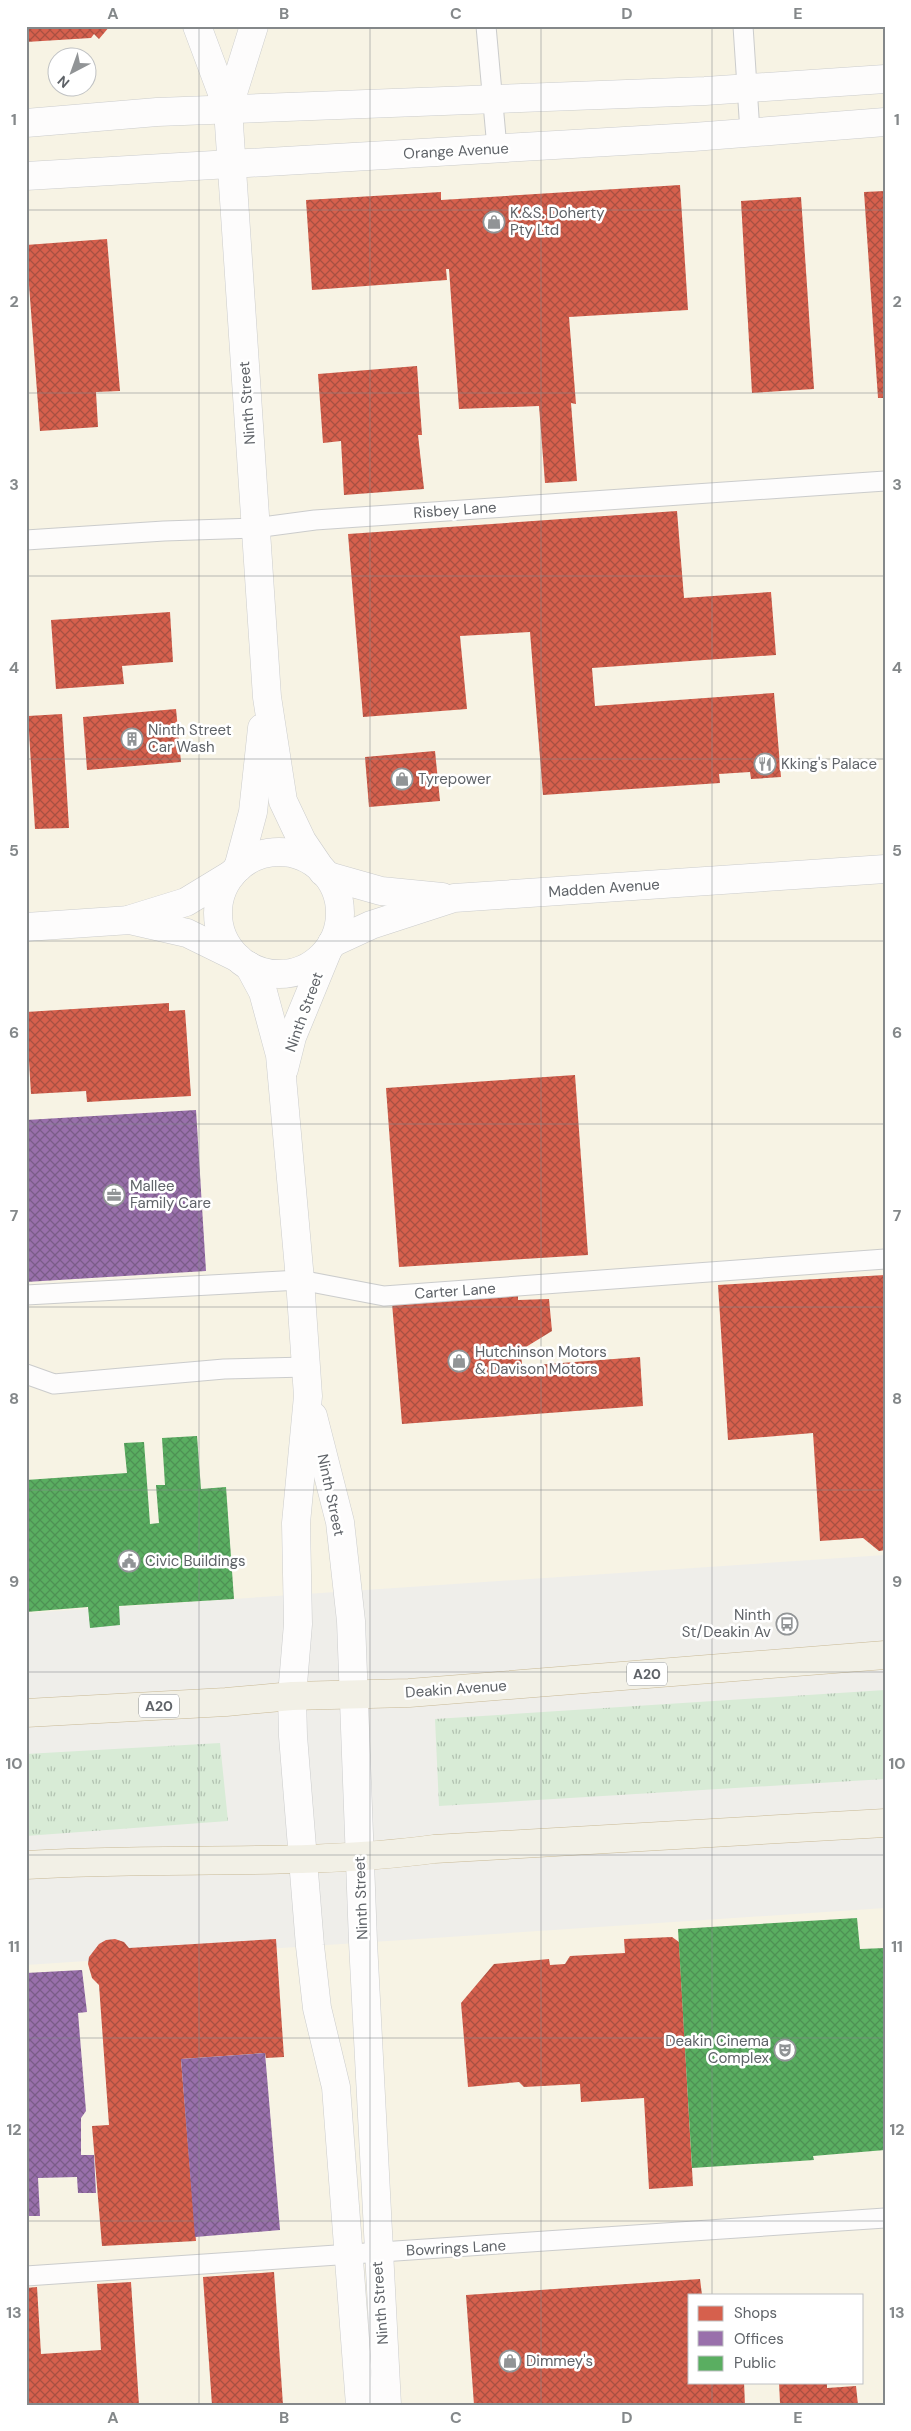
<svg xmlns="http://www.w3.org/2000/svg" width="911" height="2431" viewBox="0 0 911 2431" font-family="'DM Sans',sans-serif">
  <style>
    .commercial { fill: #f7f3e4; fill-rule: evenodd }
    .park { fill: url(#park-tufts) }
    .shops { fill: url(#shops-cross-hatch) }
    .offices { fill: url(#offices-cross-hatch) }
    .public { fill: url(#public-cross-hatch) }
    .lines { fill: none; stroke-linecap: round; stroke-linejoin: round }
    .service-casing { stroke: #cbcccc; stroke-width: 21 }
    .minor-casing { stroke: #cbcccc; stroke-width: 29 }
    .tertiary-casing { stroke: #cbcccc; stroke-width: 29 }
    .trunk-casing { stroke: #c8b996; stroke-width: 29 }
    .service { stroke: #fdfcfc; stroke-width: 19 }
    .minor { stroke: #fdfcfc; stroke-width: 28 }
    .tertiary { stroke: #fdfcfc; stroke-width: 28 }
    .trunk { stroke: #f2f0e6; stroke-width: 28 }
    .grid { fill: none; stroke: #84888a; stroke-width: 1; stroke-opacity: 0.55 }
    .labels { text-anchor: middle; stroke-width: 5; stroke-linejoin: round; paint-order: stroke }
    .shield { fill: #fff; stroke: #8f9295; stroke-width: 1 }
    .shield-label { font-size: 14px; font-weight: bold; fill: #5f6368 }
    .street-label { font-size: 15px; fill: #5f6368; stroke: #fff }
    .poi-label { font-size: 15px; fill: #5f6368; stroke: #fff; text-anchor: start }
    .neatline { fill: none; stroke: #84888a; stroke-width: 2 }
    .grid-label { font-size: 16px; text-anchor: middle; font-weight: bold; fill: #84888a }
  </style>
  <defs>
    <pattern id="park-tufts" width="24" height="20" patternUnits="userSpaceOnUse" patternTransform="scale(1.25)"><rect width="24" height="20" fill="#d8ebd6"/><path d="M3 7l-1-3M5 7V3M7 7l1-3M15 17l-1-3M17 17v-4M19 17l1-3" fill="none" stroke="#b2c2b1"/></pattern>
    <pattern id="shops-cross-hatch" width="8" height="8" patternUnits="userSpaceOnUse" patternTransform="scale(1.25)"><rect width="8" height="8" fill="#d6604d"/><path d="M0 0l8 8M0 8l8-8" fill="none" stroke="#a85042"/></pattern>
    <pattern id="offices-cross-hatch" width="8" height="8" patternUnits="userSpaceOnUse" patternTransform="scale(1.25)"><rect width="8" height="8" fill="#9970ab"/><path d="M0 0l8 8M0 8l8-8" fill="none" stroke="#7a5c88"/></pattern>
    <pattern id="public-cross-hatch" width="8" height="8" patternUnits="userSpaceOnUse" patternTransform="scale(1.25)"><rect width="8" height="8" fill="#5aae61"/><path d="M0 0l8 8M0 8l8-8" fill="none" stroke="#4e9154"/></pattern>
  </defs>
  <rect width="100%" height="100%" fill="#efeeea"/>
  <g class="commercial">
    <path d="M 26,26 L 885,26 L 885,1555 L 26,1613 ZM 58,58 L 88,58 L 88,88 L 58,88 Z"/>
    <path d="M 885,1908 L 885,2405 L 26,2405 L 26,1965 ZM 690,2295 L 862,2295 L 862,2382 L 690,2382 Z"/>
  </g>
  <g class="park">
    <path d="M 885,1690 L 885,1779 L 439,1806 L 435,1719 Z"/>
    <path d="M 220,1743 L 228,1821 L 26,1836 L 26,1754 Z"/>
  </g>
  <g class="shops">
    <path d="M 26,26 L 110,26 L 99,39 L 94,34 L 91,38 L 26,42 Z"/>
    <path d="M 680,185 L 688,310 L 569,317 L 576,404 L 571,403 L 577,481 L 545,483 L 539,406 L 459,409 L 449,269 L 446,269 L 447,280 L 312,290 L 306,200 L 441,192 L 441,200 Z"/>
    <path d="M 885,191 L 885,398 L 878,398 L 864,192 Z"/>
    <path d="M 801,197 L 814,389 L 752,393 L 741,201 Z"/>
    <path d="M 107,239 L 120,391 L 96,392 L 98,427 L 40,431 L 26,245 Z"/>
    <path d="M 417,366 L 422,435 L 418,435 L 424,489 L 344,495 L 341,441 L 323,443 L 318,374 Z"/>
    <path d="M 677,511 L 684,598 L 771,592 L 776,655 L 592,668 L 595,706 L 774,693 L 781,777 L 751,779 L 750,772 L 719,774 L 720,783 L 543,795 L 530,632 L 460,636 L 467,709 L 363,717 L 348,534 Z"/>
    <path d="M 170,612 L 173,662 L 122,666 L 124,684 L 56,689 L 51,620 Z"/>
    <path d="M 176,709 L 181,762 L 87,770 L 83,717 Z"/>
    <path d="M 62,714 L 69,828 L 35,829 L 28,716 Z"/>
    <path d="M 435,751 L 440,801 L 369,807 L 365,757 Z"/>
    <path d="M 169,1003 L 169,1011 L 185,1010 L 191,1096 L 87,1102 L 86,1091 L 31,1094 L 26,1012 Z"/>
    <path d="M 575,1075 L 588,1255 L 399,1267 L 386,1088 Z"/>
    <path d="M 885,1275 L 885,1550 L 879,1551 L 863,1538 L 820,1541 L 813,1433 L 728,1440 L 718,1285 Z"/>
    <path d="M 518,1294 L 518,1300 L 549,1299 L 552,1331 L 521,1350 L 522,1366 L 640,1357 L 643,1406 L 402,1424 L 392,1303 Z"/>
    <path d="M 672,1937 L 679,1942 L 693,2186 L 649,2189 L 644,2098 L 581,2102 L 580,2084 L 524,2087 L 519,2082 L 468,2087 L 461,2003 L 494,1964 L 549,1959 L 550,1965 L 565,1964 L 570,1956 L 625,1953 L 624,1939 Z"/>
    <path d="M 115,1939 L 124,1942 L 129,1948 L 276,1939 L 284,2057 L 266,2058 L 265,2053 L 181,2059 L 196,2241 L 102,2246 L 92,2126 L 109,2125 L 99,1985 L 92,1978 L 88,1964 L 89,1957 L 99,1944 L 106,1940 Z"/>
    <path d="M 274,2272 L 283,2405 L 212,2405 L 203,2277 Z"/>
    <path d="M 700,2279 L 702,2295 L 690,2295 L 690,2382 L 744,2382 L 745,2405 L 474,2405 L 466,2295 Z"/>
    <path d="M 131,2282 L 139,2405 L 26,2405 L 26,2288 L 37,2287 L 41,2354 L 101,2350 L 97,2284 Z"/>
    <path d="M 779,2382 L 827,2382 L 827,2388 L 856,2386 L 858,2405 L 774,2405 L 780,2403 Z"/>
  </g>
  <g class="offices">
    <path d="M 196,1110 L 206,1271 L 26,1282 L 26,1120 Z"/>
    <path d="M 82,1970 L 87,2012 L 78,2013 L 86,2111 L 81,2118 L 81,2155 L 94,2155 L 96,2193 L 78,2193 L 77,2177 L 38,2178 L 40,2216 L 26,2216 L 26,1973 Z"/>
    <path d="M 265,2053 L 280,2230 L 195,2237 L 181,2059 Z"/>
  </g>
  <g class="public">
    <path d="M 197,1436 L 201,1489 L 226,1487 L 234,1599 L 119,1606 L 120,1625 L 90,1628 L 88,1607 L 26,1612 L 26,1480 L 127,1473 L 124,1443 L 144,1442 L 150,1524 L 159,1523 L 156,1485 L 165,1485 L 162,1438 Z"/>
    <path d="M 857,1918 L 860,1949 L 885,1948 L 885,2150 L 813,2156 L 814,2160 L 692,2168 L 678,1929 Z"/>
  </g>
  <g class="lines">
    <g class="service-casing">
      <g id="service">
        <path d="M 486,26 L 497,148"/>
        <path d="M 743,26 L 750,132"/>
        <path d="M 26,540 L 164,531 L 255,528 L 315,520 L 885,481"/>
        <path d="M 26,1295 L 300,1280 L 384,1296 L 885,1259"/>
        <path d="M 26,1374 L 54,1384 L 224,1369 L 307,1367"/>
        <path d="M 26,2276 L 885,2218"/>
      </g>
    </g>
    <g class="minor-casing">
      <g id="minor">
        <path d="M 197,26 L 228,109 L 267,697 L 283,801 L 302,841 L 323,872"/>
        <path d="M 228,109 L 254,26"/>
        <path d="M 26,123 L 157,112 L 705,91 L 885,79"/>
        <path d="M 26,176 L 693,137 L 885,122"/>
        <path d="M 238,868 L 253,812 L 262,728"/>
        <path d="M 328,876 L 381,891 L 442,897"/>
        <path d="M 131,919 L 186,902 L 232,874"/>
        <path d="M 26,927 L 130,920 L 187,933 L 238,958"/>
        <path d="M 332,943 L 371,925 L 454,898 L 885,869"/>
      </g>
    </g>
    <g class="tertiary-casing">
      <g id="tertiary">
        <circle cx="279" cy="913" r="61"/>
        <path d="M 249,966 L 263,992 L 280,1055 L 300,1280 L 308,1396 L 296,1523 L 298,1624 L 292,1696 L 293,1736 L 310,1946 L 317,2008 L 336,2087 L 360,2405"/>
        <path d="M 284,1069 L 292,1037 L 327,952"/>
        <path d="M 313,1416 L 340,1522 L 351,1621 L 363,1942 L 387,2405"/>
      </g>
    </g>
    <g class="trunk-casing">
      <g id="trunk">
        <path d="M 26,1713 L 226,1702 L 292,1696 L 409,1693 L 885,1655"/>
        <path d="M 26,1865 C 162,1856 299,1867 434,1849 L 885,1823"/>
      </g>
    </g>
    <use href="#service" class="service"/>
    <use href="#minor" class="minor"/>
    <use href="#tertiary" class="tertiary"/>
    <use href="#trunk" class="trunk"/>
  </g>
  <path class="grid" d="M 199,26 L 199,2405M 370,26 L 370,2405M 541,26 L 541,2405M 712,26 L 712,2295M 26,210 L 885,210M 26,393 L 885,393M 26,576 L 885,576M 26,759 L 885,759M 26,941 L 885,941M 26,1124 L 885,1124M 26,1307 L 885,1307M 26,1490 L 885,1490M 26,1672 L 885,1672M 26,1855 L 885,1855M 26,2038 L 885,2038M 26,2221 L 885,2221M 712,2382 L 712,2405"/>
  <defs>
    <g id="shop-ring" transform="scale(1.125)"><circle r="9.5" fill="#fff" stroke="#919496" stroke-width="1.5"/><path d="M-5-2.5h2.3a2.7 3.5 0 0 1 5.4 0H5L5.5 6h-11ZM-1.5-2.5h3a1.5 2.3 0 0 0-3 0Z" fill="#919496"/></g>
    <g id="building-ring" transform="scale(1.125)"><circle r="9.5" fill="#fff" stroke="#919496" stroke-width="1.5"/><path d="M-4-6H4V6H1V3H-1V6H-4ZM-2.5-4.3h1.7v1.8h-1.7ZM.8-4.3h1.7v1.8H.8ZM-2.5-1h1.7V.8h-1.7ZM.8-1h1.7V.8H.8Z" fill="#919496"/></g>
    <g id="restaurant-ring" transform="scale(1.125)"><circle r="9.5" fill="#fff" stroke="#919496" stroke-width="1.5"/><path d="M-5-6h1v4h1v-4h1v4h1v-4h1v5L-1.5 .5V6h-2V.5L-5-1ZM5-6V6H3V1.5H1.5Q1.5-4 5-6Z" fill="#919496"/></g>
    <g id="office-ring" transform="scale(1.125)"><circle r="9.5" fill="#fff" stroke="#919496" stroke-width="1.5"/><path d="M-6-3h4V-5.5h4V-3h4V5H-6ZM-1-4.5V-3h2v-1.5ZM-6 0V1H6V0Z" fill="#919496"/></g>
    <g id="civic-ring" transform="scale(1.125)"><circle r="9.5" fill="#fff" stroke="#919496" stroke-width="1.5"/><path d="M-.6-6.5H3V-4.5H.6V-3L4-1V1h2V6H-6V1h2V-1L-.6-3ZM-1.2 2.5V6h2.4V2.5Z" fill="#919496"/></g>
    <g id="bus-ring" transform="scale(1.125)"><circle r="9.5" fill="#fff" stroke="#919496" stroke-width="1.5"/><path d="M-5-6H5V4H4V6H2V4H-2V6H-4V4H-5ZM-3.5-4V0h7V-4ZM-3.5 1.2v1.5H-2V1.2ZM2 1.2v1.5H3.5V1.2Z" fill="#919496"/></g>
    <g id="theatre-ring" transform="scale(1.125)"><circle r="9.5" fill="#fff" stroke="#919496" stroke-width="1.5"/><path d="M-5-5.5Q0-4 5-5.5V0Q5 5 0 6Q-5 5-5 0ZM-3.3-2.5H-1v1.5H-3.3ZM1-2.5H3.3v1.5H1ZM-2.8 1Q0 5.5 2.8 1Z" fill="#919496"/></g>
  </defs>
  <g fill-rule="evenodd">
    <use href="#shop-ring" x="494" y="222"/>
    <use href="#building-ring" x="132" y="739"/>
    <use href="#restaurant-ring" x="765" y="764"/>
    <use href="#shop-ring" x="402" y="779"/>
    <use href="#office-ring" x="114" y="1195"/>
    <use href="#shop-ring" x="459" y="1361"/>
    <use href="#civic-ring" x="129" y="1561"/>
    <use href="#bus-ring" x="787" y="1624"/>
    <use href="#theatre-ring" x="785" y="2050"/>
    <use href="#shop-ring" x="510" y="2361"/>
  </g>
  <g class="labels">
    <g class="shield">
      <rect x="627" y="1662.5" width="40" height="23" rx="4"/>
      <rect x="139" y="1694.5" width="40" height="23" rx="4"/>
    </g>
    <g class="shield-label">
      <text x="647" y="1679">A20</text>
      <text x="159" y="1711">A20</text>
    </g>
    <g class="street-label">
      <text transform="translate(456 151) rotate(-3)" y="5">Orange Avenue</text>
      <text transform="translate(247 403) rotate(-94)" y="5">Ninth Street</text>
      <text transform="translate(455 510) rotate(-4)" y="5">Risbey Lane</text>
      <text transform="translate(604 888) rotate(-4)" y="5">Madden Avenue</text>
      <text transform="translate(304 1012) rotate(-70)" y="5">Ninth Street</text>
      <text transform="translate(455 1291) rotate(-4)" y="5">Carter Lane</text>
      <text transform="translate(331 1495) rotate(78)" y="5">Ninth Street</text>
      <text transform="translate(456 1689) rotate(-4)" y="5">Deakin Avenue</text>
      <text transform="translate(361 1898) rotate(-92)" y="5">Ninth Street</text>
      <text transform="translate(456 2248) rotate(-3)" y="5">Bowrings Lane</text>
      <text transform="translate(380 2303) rotate(-94)" y="5">Ninth Street</text>
    </g>
    <g class="poi-label">
      <text x="510" y="218">K.&amp;S. Doherty<tspan x="510" dy="17">Pty Ltd</tspan></text>
      <text x="148" y="735">Ninth Street<tspan x="148" dy="17">Car Wash</tspan></text>
      <text x="781" y="769">Kking's Palace</text>
      <text x="418" y="784">Tyrepower</text>
      <text x="130" y="1191">Mallee<tspan x="130" dy="17">Family Care</tspan></text>
      <text x="475" y="1357">Hutchinson Motors<tspan x="475" dy="17">&amp; Davison Motors</tspan></text>
      <text x="145" y="1566">Civic Buildings</text>
      <text x="771" y="1620" text-anchor="end">Ninth<tspan x="771" dy="17">St/Deakin Av</tspan></text>
      <text x="769" y="2046" text-anchor="end">Deakin Cinema<tspan x="769" dy="17">Complex</tspan></text>
      <text x="526" y="2366">Dimmey's</text>
    </g>
  </g>
  <rect width="911" height="2431" fill="none" stroke="#ffffff" stroke-width="55"/>
  <rect x="688" y="2294" width="175" height="90" fill="#ffffff" stroke="#bfc1c3"/>
  <rect x="698" y="2306" width="25" height="15" fill="#d6604d" stroke="#bfc1c3"/>
  <text x="734" y="2318" font-size="15" fill="#5f6368">Shops</text>
  <rect x="698" y="2331" width="25" height="15" fill="#9970ab" stroke="#bfc1c3"/>
  <text x="734" y="2344" font-size="15" fill="#5f6368">Offices</text>
  <rect x="698" y="2356" width="25" height="15" fill="#5aae61" stroke="#bfc1c3"/>
  <text x="734" y="2368" font-size="15" fill="#5f6368">Public</text>
  <g transform="translate(72 72) rotate(221)"><circle r="24" fill="#ffffff" stroke="#bfc1c3"/>
  <path d="M0-4L9 19L0 12L-9 19Z" fill="#919496"/>
  <text y="-8" font-size="14" font-weight="bold" text-anchor="middle" fill="#5f6368">N</text>
  </g>
  <rect x="28" y="28" width="856" height="2376" class="neatline"/>
  <g class="grid-label">
    <text x="113" y="19">A</text>
    <text x="284" y="19">B</text>
    <text x="456" y="19">C</text>
    <text x="627" y="19">D</text>
    <text x="798" y="19">E</text>
    <text x="14" y="125">1</text>
    <text x="897" y="125">1</text>
    <text x="14" y="307">2</text>
    <text x="897" y="307">2</text>
    <text x="14" y="490">3</text>
    <text x="897" y="490">3</text>
    <text x="14" y="673">4</text>
    <text x="897" y="673">4</text>
    <text x="14" y="856">5</text>
    <text x="897" y="856">5</text>
    <text x="14" y="1038">6</text>
    <text x="897" y="1038">6</text>
    <text x="14" y="1221">7</text>
    <text x="897" y="1221">7</text>
    <text x="14" y="1404">8</text>
    <text x="897" y="1404">8</text>
    <text x="14" y="1587">9</text>
    <text x="897" y="1587">9</text>
    <text x="14" y="1769">10</text>
    <text x="897" y="1769">10</text>
    <text x="14" y="1952">11</text>
    <text x="897" y="1952">11</text>
    <text x="14" y="2135">12</text>
    <text x="897" y="2135">12</text>
    <text x="14" y="2318">13</text>
    <text x="897" y="2318">13</text>
    <text x="113" y="2423">A</text>
    <text x="284" y="2423">B</text>
    <text x="456" y="2423">C</text>
    <text x="627" y="2423">D</text>
    <text x="798" y="2423">E</text>
  </g>
</svg>
